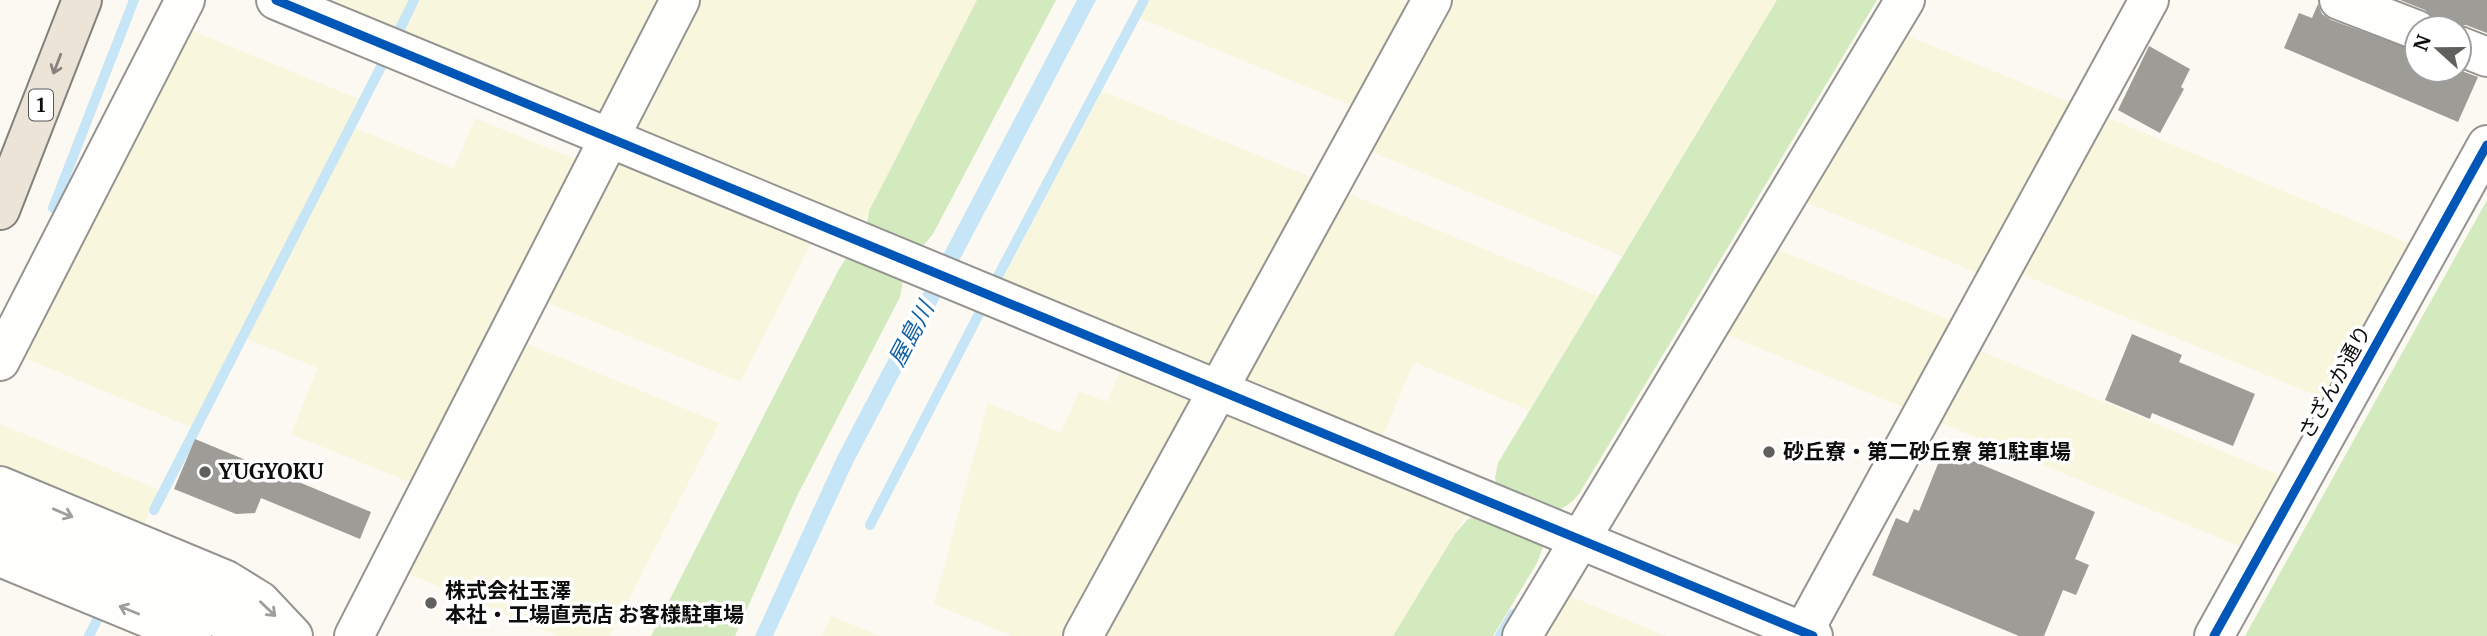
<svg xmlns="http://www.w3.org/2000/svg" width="2487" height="636" viewBox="0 0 2487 636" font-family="Merriweather,'Noto Sans JP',serif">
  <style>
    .farmland { fill: #f8f6dd }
    .forest { fill: #d3e9be }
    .water { fill: #c6e5f6 }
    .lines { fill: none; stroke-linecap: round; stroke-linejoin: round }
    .stream { stroke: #c6e5f6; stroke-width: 10 }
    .building { fill: #9e9c97 }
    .minor-casing { stroke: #949390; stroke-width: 42 }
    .tertiary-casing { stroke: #949390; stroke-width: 42 }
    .trunk-casing { stroke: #81817d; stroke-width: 42 }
    .minor { stroke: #fefefd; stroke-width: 38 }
    .tertiary { stroke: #fefefd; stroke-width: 38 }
    .trunk { stroke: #ece4d6; stroke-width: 38 }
    .cycleway-casing { stroke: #fff; stroke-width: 13 }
    .cycleway { stroke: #0057b8; stroke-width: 9 }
    .oneway { stroke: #88837c }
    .oneway2 { stroke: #9e9e9d }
    .poi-dot { fill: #60605d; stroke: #fff; stroke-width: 2.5 }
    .labels { text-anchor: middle; stroke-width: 7; stroke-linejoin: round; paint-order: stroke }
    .shield { fill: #fff; stroke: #565656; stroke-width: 2 }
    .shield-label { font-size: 19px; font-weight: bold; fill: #0d0d0d }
    .street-label { font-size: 21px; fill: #0d0d0d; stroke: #fff }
    .poi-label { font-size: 21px; font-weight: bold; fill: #0d0d0d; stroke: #fff; text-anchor: start }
    .water-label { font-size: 23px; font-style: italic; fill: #1261a3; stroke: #fff }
  </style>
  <rect width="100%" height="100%" fill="#fbf9f1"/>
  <g class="farmland">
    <path d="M 298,0 L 412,0 L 392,39 Z"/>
    <path d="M 418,0 L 668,0 L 608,117 L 397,41 Z"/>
    <path d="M 692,0 L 977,0 L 858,232 L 628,125 Z"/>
    <path d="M 1150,0 L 1399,0 L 1413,11 L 1360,109 L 1140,18 Z"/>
    <path d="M 1444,0 L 1777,0 L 1622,256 L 1363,148 Z"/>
    <path d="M 183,27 L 361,100 L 193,428 L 15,354 Z"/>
    <path d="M 1903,34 L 2076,105 L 1983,275 L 1803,201 Z"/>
    <path d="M 1102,91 L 1320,181 L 1217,369 L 997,290 Z"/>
    <path d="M 2101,115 L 2408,243 L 2322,398 L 2016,272 Z"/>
    <path d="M 475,118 L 584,163 L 419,486 L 291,434 L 318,368 L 244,338 L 353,127 L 454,169 Z"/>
    <path d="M 611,159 L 817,232 L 740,382 L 539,299 Z"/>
    <path d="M 1340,190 L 1598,296 L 1529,410 L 1414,362 L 1378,447 L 1237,377 Z"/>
    <path d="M 1774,248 L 1957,323 L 1910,410 L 1723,333 Z"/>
    <path d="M 518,340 L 719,423 L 610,636 L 558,636 L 400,570 Z"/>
    <path d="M 1974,348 L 2279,475 L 2239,546 L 1934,420 Z"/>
    <path d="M 1125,360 L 1199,402 L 1071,636 L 1012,636 L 934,604 L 988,403 L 1061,433 L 1079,391 L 1107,402 Z"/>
    <path d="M 1219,411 L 1473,504 L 1393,636 L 1095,636 Z"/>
    <path d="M 0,424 L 160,490 L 142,528 L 0,469 Z"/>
    <path d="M 1565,594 L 1666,636 L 1540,636 Z"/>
    <path d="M 831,616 L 880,636 L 822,636 Z"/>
  </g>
  <g class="forest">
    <path d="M 977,0 L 1056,0 L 933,234 L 922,247 L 871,234 L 867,223 L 869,211 Z"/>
    <path d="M 1777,0 L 1877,0 L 1579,494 C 1552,526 1532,507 1499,493 L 1495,478 L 1498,463 Z"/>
    <path d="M 2487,200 L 2487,636 L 2245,636 Z"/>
    <path d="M 860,253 L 898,269 L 903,281 L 900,297 L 797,496 L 735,636 L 651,636 L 839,269 L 847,257 Z"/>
    <path d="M 1486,514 L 1538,534 L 1543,547 L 1537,563 L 1493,636 L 1393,636 L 1455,534 L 1468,519 Z"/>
  </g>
  <path class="water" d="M 1077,0 L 1096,0 L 852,465 L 773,636 L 755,636 L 837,457 Z"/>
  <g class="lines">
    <g class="stream">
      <path d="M 397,35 L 414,0"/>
      <path d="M 53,208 L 134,0"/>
      <path d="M 997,278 L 1144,0"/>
      <path d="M 154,510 L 386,57"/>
      <path d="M 870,525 L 980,312"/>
      <path d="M 89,636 L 97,620"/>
      <path d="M 1500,636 L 1513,614"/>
    </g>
  </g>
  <g class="building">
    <path d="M 2400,0 L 2487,0 L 2487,33 L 2466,25 L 2439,28 L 2434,17 L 2425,10 Z"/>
    <path d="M 2318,4 L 2322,14 L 2331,20 L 2417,51 L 2417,70 L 2459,70 L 2478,77 L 2458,122 L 2284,48 L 2299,13 L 2312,18 Z"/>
    <path d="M 2149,46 L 2190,69 L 2181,87 L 2184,89 L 2160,133 L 2118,110 Z"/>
    <path d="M 2132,334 L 2182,355 L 2179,362 L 2255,394 L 2233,446 L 2152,413 L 2150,419 L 2105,400 Z"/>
    <path d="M 195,439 L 371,512 L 360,539 L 261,498 L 255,513 L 236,514 L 174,489 Z"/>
    <path d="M 1944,449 L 2095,512 L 2075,559 L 2089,565 L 2076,595 L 2063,590 L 2044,636 L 2019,636 L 1872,575 L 1896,518 L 1908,523 L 1914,509 L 1919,511 Z"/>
  </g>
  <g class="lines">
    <g class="minor-casing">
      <g id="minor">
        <path d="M 276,0 L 1813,636"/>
        <path d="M 2339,0 L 2417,30"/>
        <path d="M 2459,46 L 2487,57"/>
        <path d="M 0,361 L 185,0"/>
        <path d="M 0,486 L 226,580 L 260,601 L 293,636"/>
        <path d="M 0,557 L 192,636"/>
        <path d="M 354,636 L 680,0"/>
        <path d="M 1083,636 L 1432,0"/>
        <path d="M 1522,636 L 1905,0"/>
        <path d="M 1801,636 L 2149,0"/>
      </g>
    </g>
    <g class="tertiary-casing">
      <g id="tertiary">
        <path d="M 0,521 L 183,597 L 251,636"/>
        <path d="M 2214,636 L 2487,145"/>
      </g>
    </g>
    <g class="trunk-casing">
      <path id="trunk" d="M 0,210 L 82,0"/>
    </g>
    <use href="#minor" class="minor"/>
    <use href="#tertiary" class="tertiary"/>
    <use href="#trunk" class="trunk"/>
    <g class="cycleway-casing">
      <g id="cycleway">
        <path d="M 276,0 L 1813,636"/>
        <path d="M 2214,636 L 2487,145"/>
      </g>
    </g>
    <use href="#cycleway" class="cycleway"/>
  </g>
  <defs><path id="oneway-shaft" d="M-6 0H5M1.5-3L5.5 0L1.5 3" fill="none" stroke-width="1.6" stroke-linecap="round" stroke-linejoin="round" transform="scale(1.75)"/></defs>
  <use class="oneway" href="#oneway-shaft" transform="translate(57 64) rotate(111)"/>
  <g class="oneway2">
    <use href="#oneway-shaft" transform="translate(63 513) rotate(23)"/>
    <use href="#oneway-shaft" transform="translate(268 609) rotate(44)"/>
    <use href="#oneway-shaft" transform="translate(129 610) rotate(-158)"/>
  </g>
  <g class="poi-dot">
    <circle cx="1769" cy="452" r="7"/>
    <circle cx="205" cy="472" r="7"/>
    <circle cx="431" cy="603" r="7"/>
  </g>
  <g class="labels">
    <rect class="shield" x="29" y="89.5" width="24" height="31" rx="5"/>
    <g class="shield-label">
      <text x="41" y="112">1</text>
    </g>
    <g class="street-label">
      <text transform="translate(2335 382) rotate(-61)" y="7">さざんか通り</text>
    </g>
    <g class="poi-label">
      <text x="1783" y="459">砂丘寮・第二砂丘寮 第1駐車場</text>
      <text x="219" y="479">YUGYOKU</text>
      <text x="445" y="598">株式会社玉澤<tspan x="445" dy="24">本社・工場直売店 お客様駐車場</tspan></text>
    </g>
    <g class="water-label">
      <text transform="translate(911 334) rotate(-62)" y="8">屋島川</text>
    </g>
  </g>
  <g transform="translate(2438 49) rotate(291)"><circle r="33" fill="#ffffff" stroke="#9e9e9e" stroke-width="2"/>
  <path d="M0-5L12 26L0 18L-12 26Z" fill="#60605d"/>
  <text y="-10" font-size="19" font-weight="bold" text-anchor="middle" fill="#0d0d0d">N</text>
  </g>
</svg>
